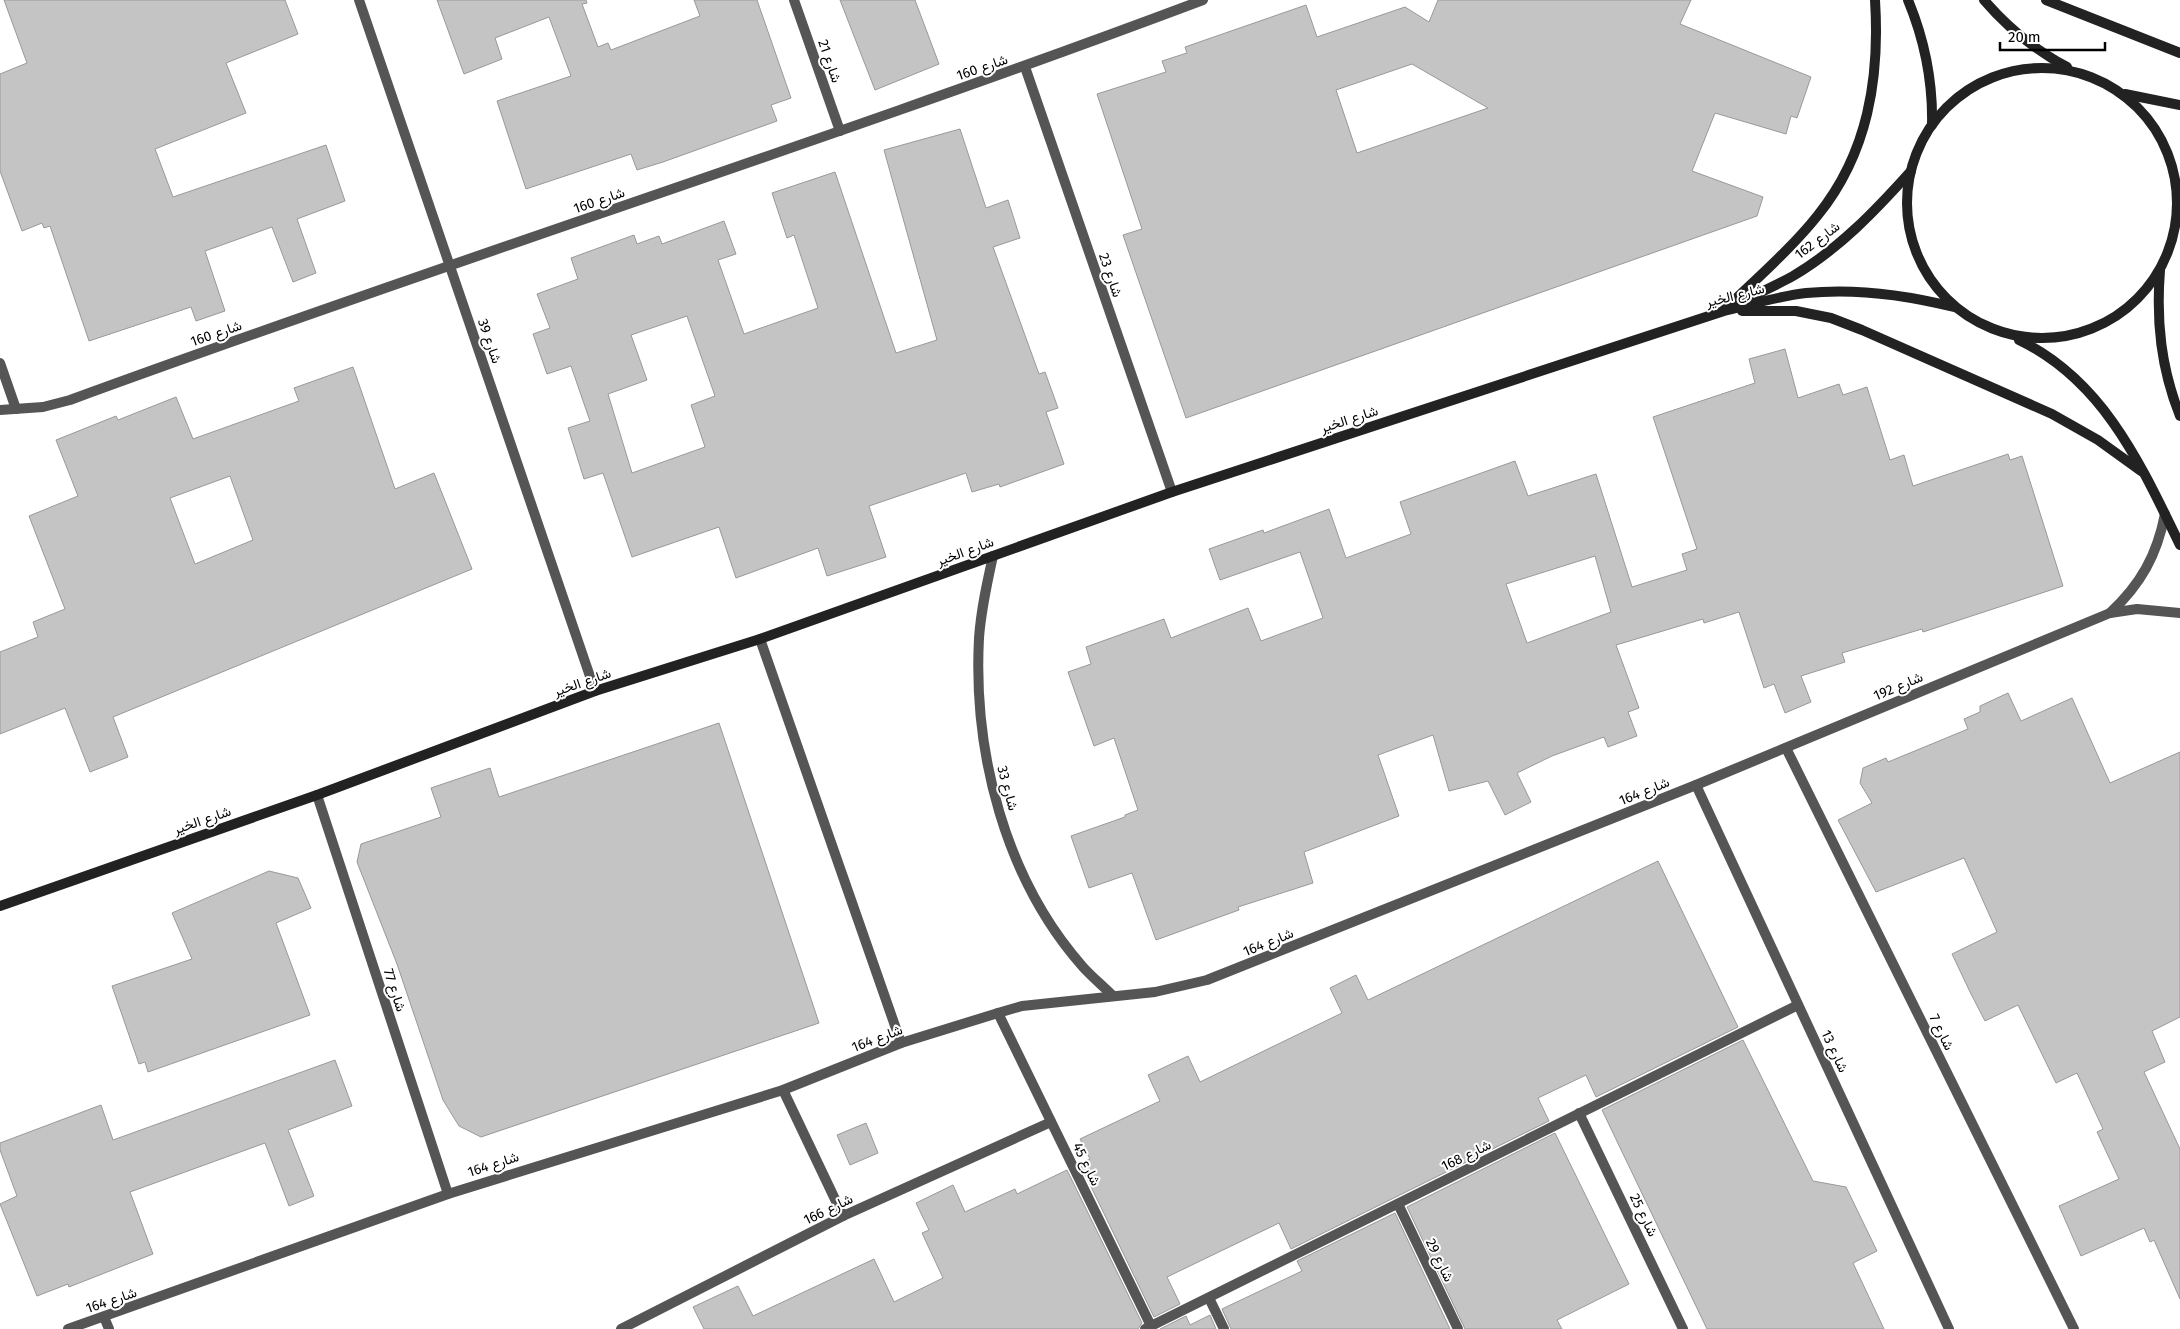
<svg xmlns="http://www.w3.org/2000/svg" width="2180" height="1329" viewBox="0 0 2180 1329" font-family="'Fira Sans',Vazirmatn,sans-serif">
  <style>
    .building { fill: #c4c4c4; stroke: #999; fill-rule: evenodd }
    .lines { fill: none; stroke-linecap: round; stroke-linejoin: round }
    .street { stroke: #555; stroke-width: 10 }
    .secondary { stroke: #222; stroke-width: 10 }
    .labels { text-anchor: middle; stroke-width: 4; stroke-linejoin: round; paint-order: stroke }
    .street-label { font-size: 14px; fill: #000; stroke: #fff }
  </style>
  <rect width="100%" height="100%" fill="#fff"/>
  <g class="building">
    <path d="M 4,0 L 285,0 L 298,34 L 226,63 L 246,113 L 155,149 L 173,197 L 326,145 L 345,201 L 297,219 L 316,273 L 293,282 L 272,227 L 205,251 L 225,311 L 196,321 L 191,307 L 89,341 L 50,226 L 44,228 L 42,223 L 22,231 L 0,171 L 0,74 L 27,63 Z"/>
    <path d="M 437,0 L 586,0 L 587,3 L 582,4 L 598,47 L 608,43 L 611,50 L 700,16 L 694,0 L 757,0 L 791,98 L 771,105 L 777,121 L 663,162 L 637,170 L 631,154 L 526,189 L 497,101 L 571,76 L 549,17 L 495,38 L 502,59 L 464,74 Z"/>
    <path d="M 840,0 L 915,0 L 939,64 L 875,90 Z"/>
    <path d="M 1438,0 L 1691,0 L 1680,24 L 1811,77 L 1797,118 L 1791,116 L 1786,134 L 1715,113 L 1692,171 L 1763,197 L 1757,216 L 1186,418 L 1123,235 L 1142,229 L 1097,94 L 1166,72 L 1162,61 L 1187,53 L 1185,47 L 1306,5 L 1317,37 L 1405,7 L 1429,22 ZM 1412,64 L 1488,108 L 1357,153 L 1336,90 Z"/>
    <path d="M 960,129 L 986,208 L 1008,200 L 1020,238 L 993,247 L 1039,374 L 1045,372 L 1058,408 L 1046,412 L 1064,464 L 1000,487 L 999,484 L 972,492 L 966,473 L 869,506 L 886,557 L 827,576 L 818,548 L 736,578 L 719,527 L 632,557 L 603,473 L 584,479 L 568,428 L 590,421 L 571,366 L 547,374 L 533,334 L 550,328 L 537,294 L 578,279 L 571,258 L 634,235 L 637,244 L 659,236 L 662,244 L 724,221 L 736,254 L 718,260 L 744,334 L 818,308 L 794,235 L 787,238 L 772,193 L 835,172 L 896,353 L 937,340 L 884,150 ZM 687,316 L 715,396 L 691,405 L 705,447 L 632,473 L 608,394 L 647,380 L 631,335 Z"/>
    <path d="M 1785,349 L 1798,398 L 1839,384 L 1843,395 L 1867,387 L 1890,460 L 1904,455 L 1913,486 L 2008,454 L 2010,460 L 2022,456 L 2063,586 L 1923,632 L 1922,629 L 1842,653 L 1845,662 L 1801,676 L 1811,702 L 1785,713 L 1774,684 L 1764,688 L 1739,612 L 1704,623 L 1703,619 L 1616,645 L 1639,708 L 1628,712 L 1637,736 L 1608,747 L 1604,737 L 1552,756 L 1517,773 L 1531,802 L 1505,815 L 1488,781 L 1449,791 L 1433,735 L 1378,755 L 1399,816 L 1304,852 L 1313,883 L 1238,907 L 1239,910 L 1156,940 L 1132,873 L 1089,888 L 1071,836 L 1125,817 L 1125,815 L 1138,810 L 1114,738 L 1094,746 L 1068,672 L 1091,664 L 1086,647 L 1164,619 L 1171,638 L 1248,608 L 1261,641 L 1323,618 L 1300,552 L 1220,580 L 1209,549 L 1263,530 L 1264,533 L 1329,509 L 1346,558 L 1411,534 L 1400,502 L 1515,461 L 1528,496 L 1596,474 L 1632,587 L 1687,570 L 1682,554 L 1697,549 L 1653,417 L 1755,383 L 1749,359 ZM 1595,556 L 1611,612 L 1527,643 L 1506,584 Z"/>
    <path d="M 353,367 L 395,489 L 434,473 L 472,569 L 113,717 L 128,757 L 90,772 L 65,708 L 0,734 L 0,652 L 38,637 L 33,622 L 65,609 L 29,516 L 78,496 L 56,440 L 116,416 L 118,420 L 176,397 L 193,439 L 299,401 L 294,388 ZM 230,476 L 253,540 L 195,564 L 170,498 Z"/>
    <path d="M 2008,693 L 2021,721 L 2072,698 L 2110,783 L 2180,752 L 2180,1017 L 2152,1031 L 2165,1062 L 2144,1072 L 2180,1149 L 2180,1299 L 2154,1240 L 2150,1242 L 2144,1228 L 2081,1256 L 2059,1206 L 2119,1179 L 2097,1132 L 2103,1129 L 2077,1073 L 2056,1083 L 2018,1005 L 1985,1021 L 1971,994 L 1952,954 L 1997,932 L 1964,858 L 1876,892 L 1838,820 L 1872,803 L 1860,783 L 1863,768 L 1886,758 L 1888,762 L 1968,729 L 1964,719 L 1980,712 L 1980,706 Z"/>
    <path d="M 719,723 L 819,1023 L 481,1137 L 459,1126 L 443,1100 L 397,964 L 357,862 L 361,844 L 441,817 L 431,788 L 490,768 L 499,797 Z"/>
    <path d="M 1658,861 L 1738,1027 L 1596,1097 L 1586,1075 L 1538,1098 L 1549,1121 L 1291,1249 L 1279,1223 L 1167,1277 L 1180,1304 L 1154,1317 L 1080,1164 L 1090,1159 L 1080,1139 L 1160,1101 L 1148,1075 L 1188,1056 L 1200,1082 L 1342,1013 L 1330,988 L 1356,975 L 1368,1000 Z"/>
    <path d="M 269,871 L 298,878 L 311,908 L 276,923 L 310,1015 L 148,1072 L 145,1062 L 139,1064 L 112,986 L 192,959 L 172,913 Z"/>
    <path d="M 1743,1040 L 1813,1181 L 1846,1187 L 1877,1251 L 1853,1263 L 1884,1329 L 1707,1329 L 1602,1110 Z"/>
    <path d="M 335,1060 L 352,1106 L 288,1130 L 314,1196 L 289,1206 L 265,1143 L 130,1192 L 153,1254 L 69,1287 L 68,1284 L 37,1296 L 0,1204 L 17,1196 L 0,1150 L 0,1143 L 101,1105 L 113,1140 Z"/>
    <path d="M 866,1123 L 878,1153 L 850,1165 L 837,1135 Z"/>
    <path d="M 1555,1133 L 1629,1284 L 1557,1320 L 1562,1329 L 1465,1329 L 1407,1207 Z"/>
    <path d="M 1067,1170 L 1142,1323 L 1138,1329 L 704,1329 L 693,1307 L 738,1286 L 753,1316 L 874,1259 L 894,1302 L 943,1278 L 922,1233 L 929,1230 L 916,1203 L 953,1185 L 965,1212 L 1015,1189 L 1017,1194 Z"/>
    <path d="M 1395,1213 L 1450,1329 L 1231,1329 L 1222,1309 L 1302,1271 L 1297,1261 Z"/>
    <path d="M 1210,1315 L 1216,1329 L 1160,1329 L 1186,1316 L 1190,1325 Z"/>
  </g>
  <g class="lines">
    <g class="street">
      <path d="M 359,0 L 595,691"/>
      <path d="M 794,0 L 840,131"/>
      <path d="M 1025,67 L 1172,492"/>
      <path d="M 0,363 L 16,409"/>
      <path d="M 0,410 L 43,407 L 70,400 C 446,262 828,141 1203,0"/>
      <path d="M 993,556 C 987,583 981,610 979,638 C 973,753 1005,879 1083,967 C 1092,977 1103,986 1113,996"/>
      <path d="M 2110,613 C 2141,584 2157,555 2165,514"/>
      <path d="M 760,639 L 901,1043"/>
      <path d="M 1786,748 L 2074,1329"/>
      <path d="M 1696,785 L 1949,1329"/>
      <path d="M 317,795 L 448,1194"/>
      <path d="M 998,1013 L 1151,1326"/>
      <path d="M 783,1090 L 843,1216"/>
      <path d="M 1579,1113 L 1683,1329"/>
      <path d="M 1398,1204 L 1458,1329"/>
      <path d="M 1209,1298 L 1224,1329"/>
      <path d="M 104,1317 L 109,1329"/>
      <path d="M 68,1329 L 448,1194 L 783,1090 L 901,1043 L 998,1013 L 1022,1006 L 1155,992 L 1207,980 L 1696,785 L 2110,613 L 2137,609 L 2180,613"/>
      <path d="M 621,1329 L 843,1216 L 1051,1122"/>
      <path d="M 1145,1329 L 1798,1005"/>
    </g>
    <g class="secondary">
      <path d="M 1908,0 C 1925,41 1933,81 1932,125"/>
      <path d="M 1984,0 C 2008,28 2035,50 2067,67"/>
      <path d="M 2046,0 L 2180,53"/>
      <circle cx="2042" cy="203" r="135"/>
      <path d="M 2125,94 L 2180,105"/>
      <path d="M 2160,270 C 2156,322 2161,368 2180,416"/>
      <path d="M 1738,304 C 1756,294 1775,286 1793,276 C 1839,249 1876,210 1911,171"/>
      <path d="M 1724,310 C 1754,281 1792,248 1818,215 C 1868,153 1880,78 1875,0"/>
      <path d="M 1742,311 L 1796,311 L 1831,318 L 1862,330 L 2052,414 L 2098,440 L 2141,471"/>
      <path d="M 2019,340 C 2104,381 2141,465 2180,545"/>
      <path d="M 0,906 L 317,795 L 595,691 L 760,639 L 1172,492 L 1724,311 C 1750,305 1779,296 1806,293 C 1856,288 1906,295 1954,307"/>
    </g>
  </g>
  <g class="labels">
    <g class="street-label">
      <text transform="translate(830 61) rotate(71)" y="5">شارع 21</text>
      <text transform="translate(982 67) rotate(-19)" y="5">شارع 160</text>
      <text transform="translate(599 200) rotate(-19)" y="5">شارع 160</text>
      <text transform="translate(1817 240) rotate(-37)" y="5">شارع 162</text>
      <text transform="translate(1111 275) rotate(71)" y="5">شارع 23</text>
      <text transform="translate(1735 295) rotate(-14)" y="5">شارع الخير</text>
      <text transform="translate(216 333) rotate(-19)" y="5">شارع 160</text>
      <text transform="translate(490 341) rotate(71)" y="5">شارع 39</text>
      <text transform="translate(1349 419) rotate(-18)" y="5">شارع الخير</text>
      <text transform="translate(965 551) rotate(-20)" y="5">شارع الخير</text>
      <text transform="translate(582 682) rotate(-19)" y="5">شارع الخير</text>
      <text transform="translate(1898 686) rotate(-23)" y="5">شارع 192</text>
      <text transform="translate(1008 788) rotate(75)" y="5">شارع 33</text>
      <text transform="translate(1644 791) rotate(-22)" y="5">شارع 164</text>
      <text transform="translate(202 820) rotate(-19)" y="5">شارع الخير</text>
      <text transform="translate(1268 942) rotate(-22)" y="5">شارع 164</text>
      <text transform="translate(395 990) rotate(72)" y="5">شارع 77</text>
      <text transform="translate(1942 1032) rotate(64)" y="5">شارع 7</text>
      <text transform="translate(877 1038) rotate(-21)" y="5">شارع 164</text>
      <text transform="translate(1835 1051) rotate(65)" y="5">شارع 13</text>
      <text transform="translate(1466 1155) rotate(-26)" y="5">شارع 168</text>
      <text transform="translate(493 1164) rotate(-18)" y="5">شارع 164</text>
      <text transform="translate(1087 1164) rotate(64)" y="5">شارع 45</text>
      <text transform="translate(828 1209) rotate(-26)" y="5">شارع 166</text>
      <text transform="translate(1644 1215) rotate(64)" y="5">شارع 25</text>
      <text transform="translate(1440 1260) rotate(64)" y="5">شارع 29</text>
      <text transform="translate(111 1300) rotate(-19)" y="5">شارع 164</text>
    </g>
  </g>
  <path d="M2000 42v8h105v-8" fill="none" stroke="#000000" stroke-width="2.5"/>
  <text x="2008" y="42" font-size="15" fill="#000000" stroke="#ffffff" stroke-width="4" paint-order="stroke">20 m</text>
</svg>
